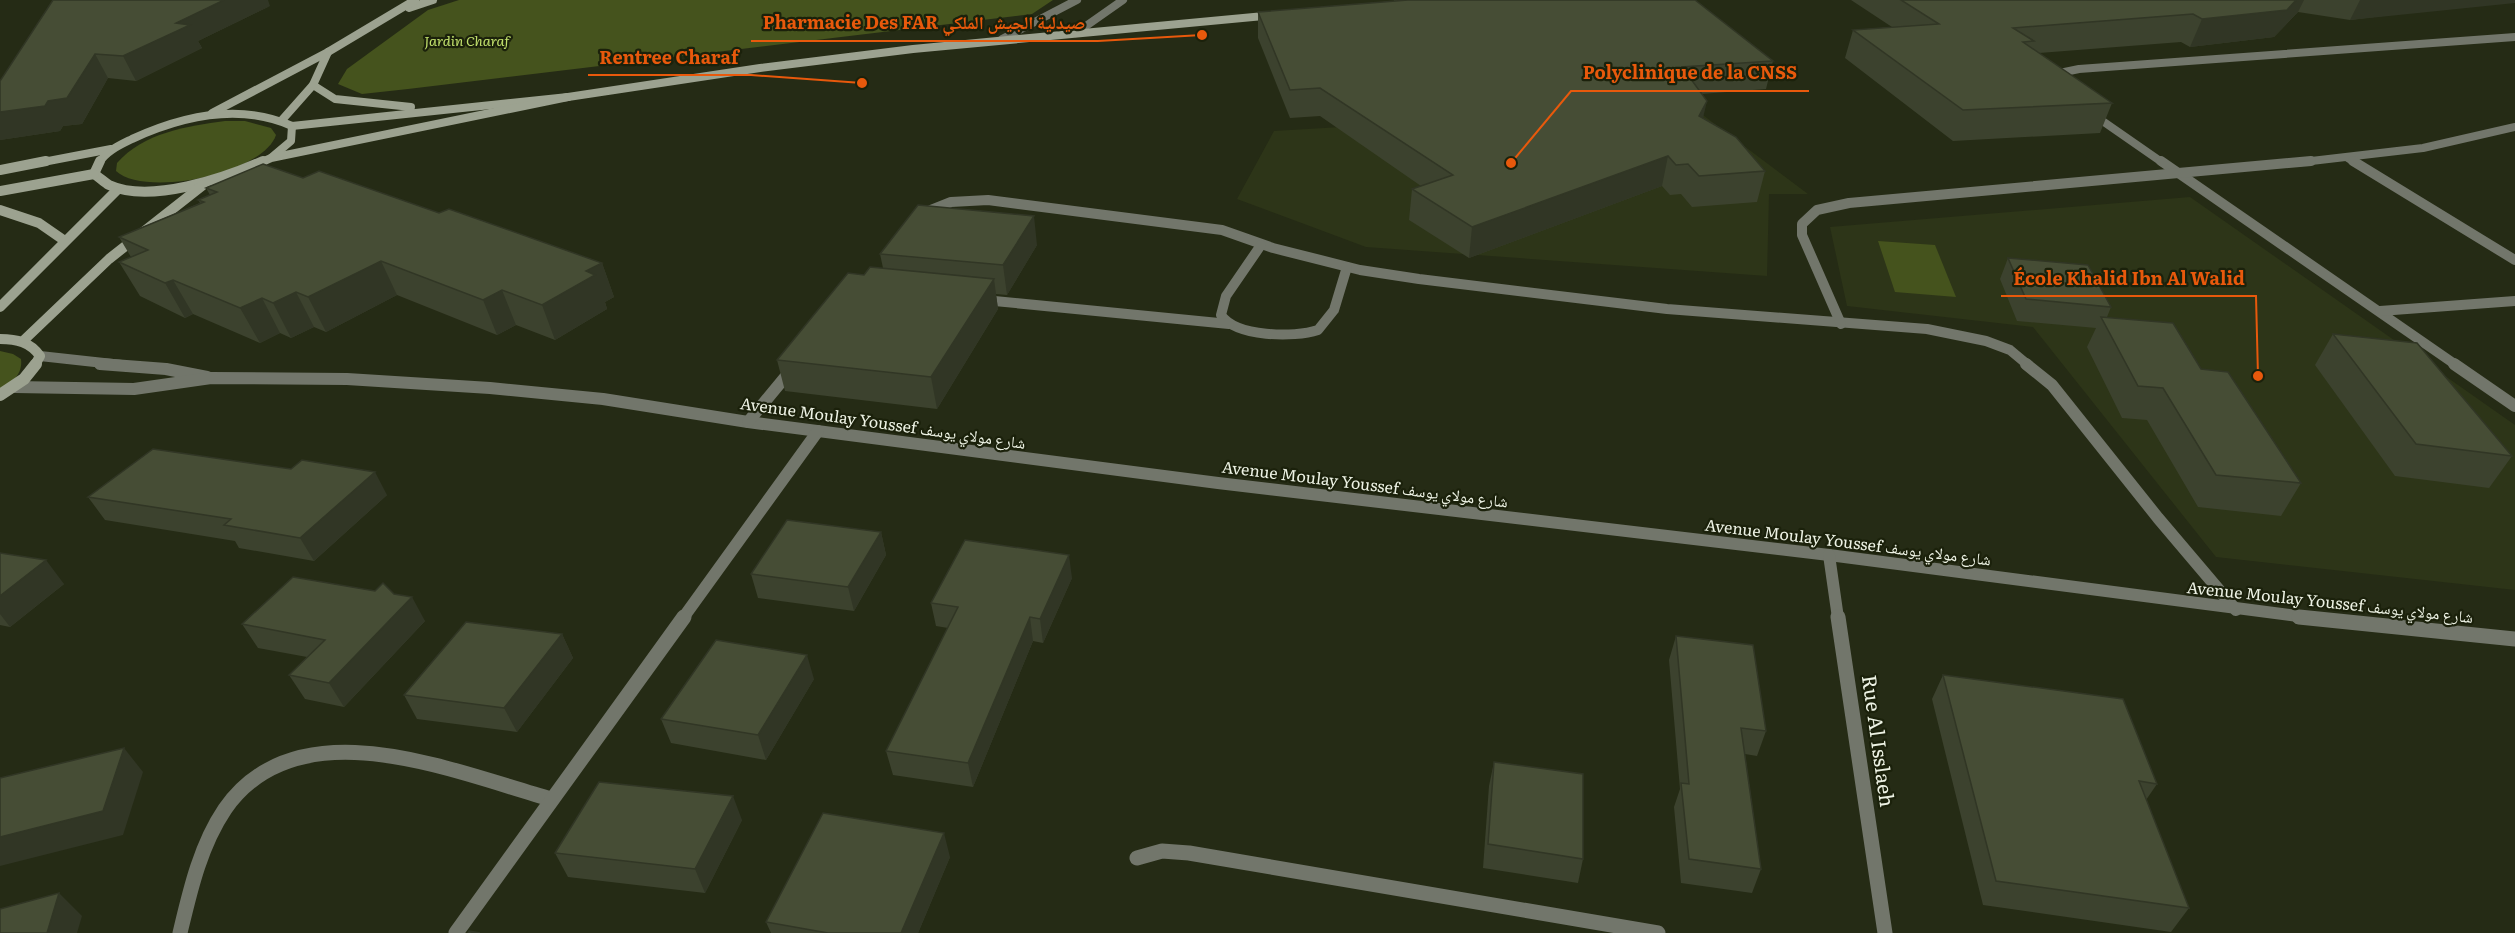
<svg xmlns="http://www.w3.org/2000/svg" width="2515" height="933" viewBox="0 0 2515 933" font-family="Literata,'Noto Naskh Arabic',serif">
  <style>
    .built { fill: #2d3518 }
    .green { fill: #45531d }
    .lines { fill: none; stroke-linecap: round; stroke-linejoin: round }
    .street-far3 { stroke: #72766b; stroke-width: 8 }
    .street-far2 { stroke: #72766b; stroke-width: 10 }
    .street-far1 { stroke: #72766b; stroke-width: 12 }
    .street { stroke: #72766b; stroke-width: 15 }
    .secondary-far2 { stroke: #9ca290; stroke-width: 8 }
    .secondary-far1 { stroke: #9ca290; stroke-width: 10 }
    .secondary { stroke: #9ca290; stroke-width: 12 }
    .wall { fill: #3c422e }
    .shaded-wall { fill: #313625 }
    .building { fill: #464d35; stroke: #313625; stroke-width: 1.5 }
    .labels { text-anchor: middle; stroke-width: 4.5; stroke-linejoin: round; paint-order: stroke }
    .far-park-label { font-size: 14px; font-style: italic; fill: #c1e06c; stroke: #1b210b }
    .street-label { font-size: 16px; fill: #edf2e4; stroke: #1b210b }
    .near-street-label { font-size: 20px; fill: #edf2e4; stroke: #1b210b }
    .leader { fill: none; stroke: #e8590c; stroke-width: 2 }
    .callout-dot { fill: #e8590c; stroke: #1b210b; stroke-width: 2 }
    .callout-label { font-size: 18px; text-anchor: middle; font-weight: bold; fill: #e8590c; stroke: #1b210b; stroke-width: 4.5; stroke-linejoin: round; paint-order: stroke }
  </style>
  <rect width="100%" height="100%" fill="#252b15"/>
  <g class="built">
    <path d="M 1691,106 L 1808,194 L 1769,194 L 1767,276 L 1366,247 L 1237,199 L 1274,131 Z"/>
    <path d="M 2190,197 L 2515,425 L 2515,590 L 2216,557 L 2033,327 L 1847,306 L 1830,227 Z"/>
  </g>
  <g class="green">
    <path d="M 459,0 L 1053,0 L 1032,14 L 408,89 L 362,94 L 338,84 L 347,69 L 428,10 Z"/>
    <path d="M 225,121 L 245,121 L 271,128 L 276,135 C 263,174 145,198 116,171 L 117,163 C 143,133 187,126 225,121 Z"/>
    <path d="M 1878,241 L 1935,245 L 1956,297 L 1895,292 Z"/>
    <path d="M 0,351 L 13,354 L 21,359 C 23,374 12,383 0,390 Z"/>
  </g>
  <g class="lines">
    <g class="street-far3">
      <path d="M 1076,33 L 1123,0"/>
      <path d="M 1002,39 L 1077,0"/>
      <path d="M 2050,75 L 2079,69 L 2515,37"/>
      <path d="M 2091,113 L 2163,163"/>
      <path d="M 2348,158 L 2356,163"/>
      <path d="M 2294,163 L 2423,148 L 2515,127"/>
    </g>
    <g class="street-far2">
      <path d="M 2161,161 L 2456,365"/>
      <path d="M 2353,161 L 2515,260"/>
      <path d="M 921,214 L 951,202 L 988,200 L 1222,230 L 1273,248 L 1360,270 L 1419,279 L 1667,309 L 1927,329 L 1986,341 L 2010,350 L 2028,365"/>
      <path d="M 1261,245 L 1226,296 L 1221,315 C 1236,337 1294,338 1318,330 L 1334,310 L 1347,267"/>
      <path d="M 984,300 L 1229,324"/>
      <path d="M 2380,311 L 2515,301"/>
      <path d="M 1841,324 L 1802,235 L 1802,224 L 1817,210 L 1849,203 L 2311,161"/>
      <path d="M 40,356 L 122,365"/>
    </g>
    <g class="street-far1">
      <path d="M 100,364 L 166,369 L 207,377"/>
      <path d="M 2026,364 L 2052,385 L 2158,518 L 2236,610"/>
      <path d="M 2454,364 L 2515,406"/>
      <path d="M 15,387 L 134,389 L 211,378 L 347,379 L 490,388 L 603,399 L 748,422 L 1218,483 L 1829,555 L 2313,618"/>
      <path d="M 748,422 L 791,370"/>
      <path d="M 1829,555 L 1838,618"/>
      <path d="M 683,618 L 818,431"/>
    </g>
    <g class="street">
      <path d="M 1838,617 L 1885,933"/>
      <path d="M 2299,617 L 2515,639"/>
      <path d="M 1137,858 L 1162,851 L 1189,853 L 1658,933"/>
      <path d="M 180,933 C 190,891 200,846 225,809 C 298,704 454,772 551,799"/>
      <path d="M 456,933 L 684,617"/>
    </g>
    <g class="secondary-far2">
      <path d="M 409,8 L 433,0"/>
      <path d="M 313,85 L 335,99 L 411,107"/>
      <path d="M 568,97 L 760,68 L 913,49 L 1274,15"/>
      <path d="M 212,113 L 328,52 L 415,0"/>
      <path d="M 282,120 L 313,85 L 328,52"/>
      <path d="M 272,157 L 291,141 L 292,126"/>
      <path d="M 38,163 L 111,149"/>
      <path d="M 99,163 C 106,151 120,145 132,139 C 182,116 240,103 292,126 L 568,97"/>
      <path d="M 260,163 L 271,158 L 568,97"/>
    </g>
    <g class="secondary-far1">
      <path d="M 100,161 L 94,174 C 99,177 104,182 109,185 C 150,204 225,178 263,161"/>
      <path d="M 0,170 L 46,161"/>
      <path d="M 0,191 L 94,174"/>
      <path d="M 0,210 L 39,223 L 65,241"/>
      <path d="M 0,307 L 118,189"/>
      <path d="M 0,339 C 17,339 30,342 40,356 L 35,365"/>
      <path d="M 23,341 L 109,259 L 203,185"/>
    </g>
    <path class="secondary" d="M 0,395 L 24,379 L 36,364"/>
  </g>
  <g class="wall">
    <path d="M 1394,0 L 1695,0 L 1773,61 L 1766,89 L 1701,94 L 1703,118 L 1765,171 L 1757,202 L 1692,207 L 1681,194 L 1670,195 L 1662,186 L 1469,258 L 1409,220 L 1412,189 L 1421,186 L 1320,116 L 1290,118 L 1258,38 L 1258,12 L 1394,1 Z"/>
    <path d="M 1851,0 L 2515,0 L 2350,20 L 2298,12 L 2274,37 L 2190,47 L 2181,42 L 2039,53 L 2112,103 L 2100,133 L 1953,141 L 1845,58 L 1853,30 L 1892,27 Z"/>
    <path d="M 270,6 L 198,41 L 202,48 L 136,81 L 108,78 L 82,124 L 63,126 L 60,131 L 0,140 L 0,81 Z"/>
    <path d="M 303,178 L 439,213 L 602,263 L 614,297 L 605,302 L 607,309 L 555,340 L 516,325 L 497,335 L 397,295 L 326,332 L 314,327 L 291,338 L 280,333 L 260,343 L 193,314 L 185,318 L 140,296 L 119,262 L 131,257 L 119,237 L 200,203 L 198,200 L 210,195 L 206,188 Z"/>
    <path d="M 1037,245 L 1007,295 L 996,294 L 998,309 L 937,409 L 785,391 L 777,360 L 864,275 L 883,268 L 880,254 Z"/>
    <path d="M 2008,258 L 2111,307 L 2107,317 L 2201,369 L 2301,483 L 2281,516 L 2198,507 L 2147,420 L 2122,418 L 2087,347 L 2096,328 L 2017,321 L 2000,279 Z"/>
    <path d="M 2333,334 L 2512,456 L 2489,488 L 2395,476 L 2315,365 Z"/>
    <path d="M 387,495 L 314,561 L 239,548 L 235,541 L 105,520 L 88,497 Z"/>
    <path d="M 881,532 L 886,555 L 854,611 L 758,598 L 751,574 Z"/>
    <path d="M 0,553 L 64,584 L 10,627 L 0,625 Z"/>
    <path d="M 1072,578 L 1043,643 L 1033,641 L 973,787 L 893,775 L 886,751 L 948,628 L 936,626 L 931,603 Z"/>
    <path d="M 394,594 L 425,621 L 344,707 L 305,699 L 289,675 L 307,657 L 258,648 L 242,624 Z"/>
    <path d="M 562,634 L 573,658 L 517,732 L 417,719 L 404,695 Z"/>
    <path d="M 1676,636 L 1766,731 L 1757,756 L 1745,754 L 1761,869 L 1752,893 L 1681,883 L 1674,807 L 1680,789 L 1669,660 Z"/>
    <path d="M 1943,675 L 2157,784 L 2146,800 L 2189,908 L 2171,932 L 1983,905 L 1932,699 Z"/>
    <path d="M 814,679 L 766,760 L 671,743 L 661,719 Z"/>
    <path d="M 1494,762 L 1583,859 L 1578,883 L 1483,868 L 1489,786 Z"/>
    <path d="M 742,820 L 705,893 L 568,877 L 555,853 Z"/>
    <path d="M 950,857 L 918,933 L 771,933 L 766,922 Z"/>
  </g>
  <g class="shaded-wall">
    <path d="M 224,0 L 268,0 L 270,6 L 198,41 L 202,48 L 136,81 L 123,56 L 176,23 Z"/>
    <path d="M 2296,0 L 2304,0 L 2298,12 L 2274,37 L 2190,47 L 2202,19 Z"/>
    <path d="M 2360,0 L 2515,0 L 2515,3 L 2350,20 Z"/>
    <path d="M 95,54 L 108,78 L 82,124 L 63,126 L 60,131 L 0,140 L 0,112 Z"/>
    <path d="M 1707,101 L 1700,131 L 1699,116 Z"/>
    <path d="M 1668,156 L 1662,186 L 1469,258 L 1472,227 Z"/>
    <path d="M 1034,216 L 1037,245 L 1007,295 L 1003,265 Z"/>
    <path d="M 381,261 L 397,295 L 326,332 L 308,297 Z"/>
    <path d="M 602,263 L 614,297 L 605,302 L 607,309 L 555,340 L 542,305 L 586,271 Z"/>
    <path d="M 994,279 L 998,309 L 937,409 L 931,377 Z"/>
    <path d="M 173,280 L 193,314 L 185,318 L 165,283 Z"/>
    <path d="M 502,290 L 516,325 L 497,335 L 483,300 Z"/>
    <path d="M 296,292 L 314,327 L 291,338 L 273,303 Z"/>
    <path d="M 262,298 L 280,333 L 260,343 L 240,308 Z"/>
    <path d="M 375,472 L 387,495 L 314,561 L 300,538 Z"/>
    <path d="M 881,532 L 886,555 L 854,611 L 848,587 Z"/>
    <path d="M 1069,555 L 1072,578 L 1043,643 L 1040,619 Z"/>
    <path d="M 46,560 L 64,584 L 10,627 L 0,614 L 0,596 Z"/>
    <path d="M 412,597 L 425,621 L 344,707 L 329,683 Z"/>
    <path d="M 1030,617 L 1033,641 L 973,787 L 968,763 Z"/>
    <path d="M 562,634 L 573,658 L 517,732 L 504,708 Z"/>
    <path d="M 807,655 L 814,679 L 766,760 L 758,735 Z"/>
    <path d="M 124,748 L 143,772 L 123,835 L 0,866 L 0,837 Z"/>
    <path d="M 733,796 L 742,820 L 705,893 L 695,869 Z"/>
    <path d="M 944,833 L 950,857 L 918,933 L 901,933 Z"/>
    <path d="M 59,893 L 82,916 L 77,933 L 47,933 Z"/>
  </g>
  <g class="building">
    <path d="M 53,0 L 224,0 L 176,23 L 190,25 L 123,56 L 95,54 L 67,98 L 48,101 L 45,106 L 0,112 L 0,81 Z"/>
    <path d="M 1408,0 L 1695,0 L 1773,61 L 1682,67 L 1707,101 L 1699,116 L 1736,137 L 1765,171 L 1699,176 L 1688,164 L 1676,165 L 1668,156 L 1472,227 L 1412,189 L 1453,175 L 1320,88 L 1290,90 L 1258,12 Z"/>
    <path d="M 1901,0 L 2296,0 L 2287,10 L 2202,19 L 2193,14 L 2013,28 L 2034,41 L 2023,42 L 2112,103 L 1963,110 L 1853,30 L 1939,24 Z"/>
    <path d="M 263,164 L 303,178 L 319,171 L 439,213 L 449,209 L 602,263 L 586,271 L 595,275 L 542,305 L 502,290 L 483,300 L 381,261 L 308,297 L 296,292 L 273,303 L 262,298 L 240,308 L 173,280 L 165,283 L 119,262 L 148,250 L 119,237 L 204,202 L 198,200 L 217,192 L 206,188 Z"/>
    <path d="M 918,205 L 1034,216 L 1003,265 L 880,254 Z"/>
    <path d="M 2008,258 L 2088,265 L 2111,307 L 2026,299 Z"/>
    <path d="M 870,267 L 994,279 L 931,377 L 777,360 L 848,273 L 864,275 Z"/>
    <path d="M 2101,317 L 2173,323 L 2201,369 L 2228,372 L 2301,483 L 2216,475 L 2163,388 L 2138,386 Z"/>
    <path d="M 2333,334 L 2417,343 L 2512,456 L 2416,444 Z"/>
    <path d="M 153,449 L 291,469 L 302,460 L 375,472 L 300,538 L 224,525 L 231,519 L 88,497 Z"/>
    <path d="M 787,520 L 881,532 L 848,587 L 751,574 Z"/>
    <path d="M 965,540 L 1069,555 L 1040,619 L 1030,617 L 968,763 L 886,751 L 958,607 L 931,603 Z"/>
    <path d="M 0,553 L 46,560 L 0,596 Z"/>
    <path d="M 293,577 L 375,591 L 383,583 L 394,594 L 412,597 L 329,683 L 289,675 L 325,640 L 242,624 Z"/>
    <path d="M 466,622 L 562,634 L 504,708 L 404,695 Z"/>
    <path d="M 1676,636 L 1753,645 L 1766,731 L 1741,728 L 1761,869 L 1689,859 L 1681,783 L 1689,784 Z"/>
    <path d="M 716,640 L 807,655 L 758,735 L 661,719 Z"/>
    <path d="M 1943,675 L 2123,699 L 2157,784 L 2139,781 L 2189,908 L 1996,881 Z"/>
    <path d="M 124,748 L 103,811 L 0,837 L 0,778 Z"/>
    <path d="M 1494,762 L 1583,774 L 1583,859 L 1488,844 Z"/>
    <path d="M 599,782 L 733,796 L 695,869 L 555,853 Z"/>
    <path d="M 823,813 L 944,833 L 901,933 L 828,933 L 766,922 Z"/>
    <path d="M 59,893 L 47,933 L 0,933 L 0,909 Z"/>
    <path d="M 469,931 L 480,933 L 468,933 Z"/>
  </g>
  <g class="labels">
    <g class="far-park-label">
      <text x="467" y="46">Jardin Charaf</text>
    </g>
    <g class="street-label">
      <text transform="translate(883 423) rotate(8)" y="6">Avenue Moulay Youssef شارع مولاي يوسف</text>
      <text transform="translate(1365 484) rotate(7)" y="6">Avenue Moulay Youssef شارع مولاي يوسف</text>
      <text transform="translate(1848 542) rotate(7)" y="6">Avenue Moulay Youssef شارع مولاي يوسف</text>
      <text transform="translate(2330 602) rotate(6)" y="6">Avenue Moulay Youssef شارع مولاي يوسف</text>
    </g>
    <g class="near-street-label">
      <text transform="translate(1878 741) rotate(82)" y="7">Rue Al Isslaeh</text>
    </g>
  </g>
  <path class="leader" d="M1202 35L1098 41H751M862 83L751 75H588M1511 163L1571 91H1809M2258 376L2256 296H2001"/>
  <g class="callout-dot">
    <circle cx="1202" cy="35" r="6"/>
    <circle cx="862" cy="83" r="6"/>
    <circle cx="1511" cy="163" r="6"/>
    <circle cx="2258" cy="376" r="6"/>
  </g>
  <g class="callout-label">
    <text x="924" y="29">Pharmacie Des FAR صيدلية الجيش الملكي</text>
    <text x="669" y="64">Rentree Charaf</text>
    <text x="1690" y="79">Polyclinique de la CNSS</text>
    <text x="2129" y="285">École Khalid Ibn Al Walid</text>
  </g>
</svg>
